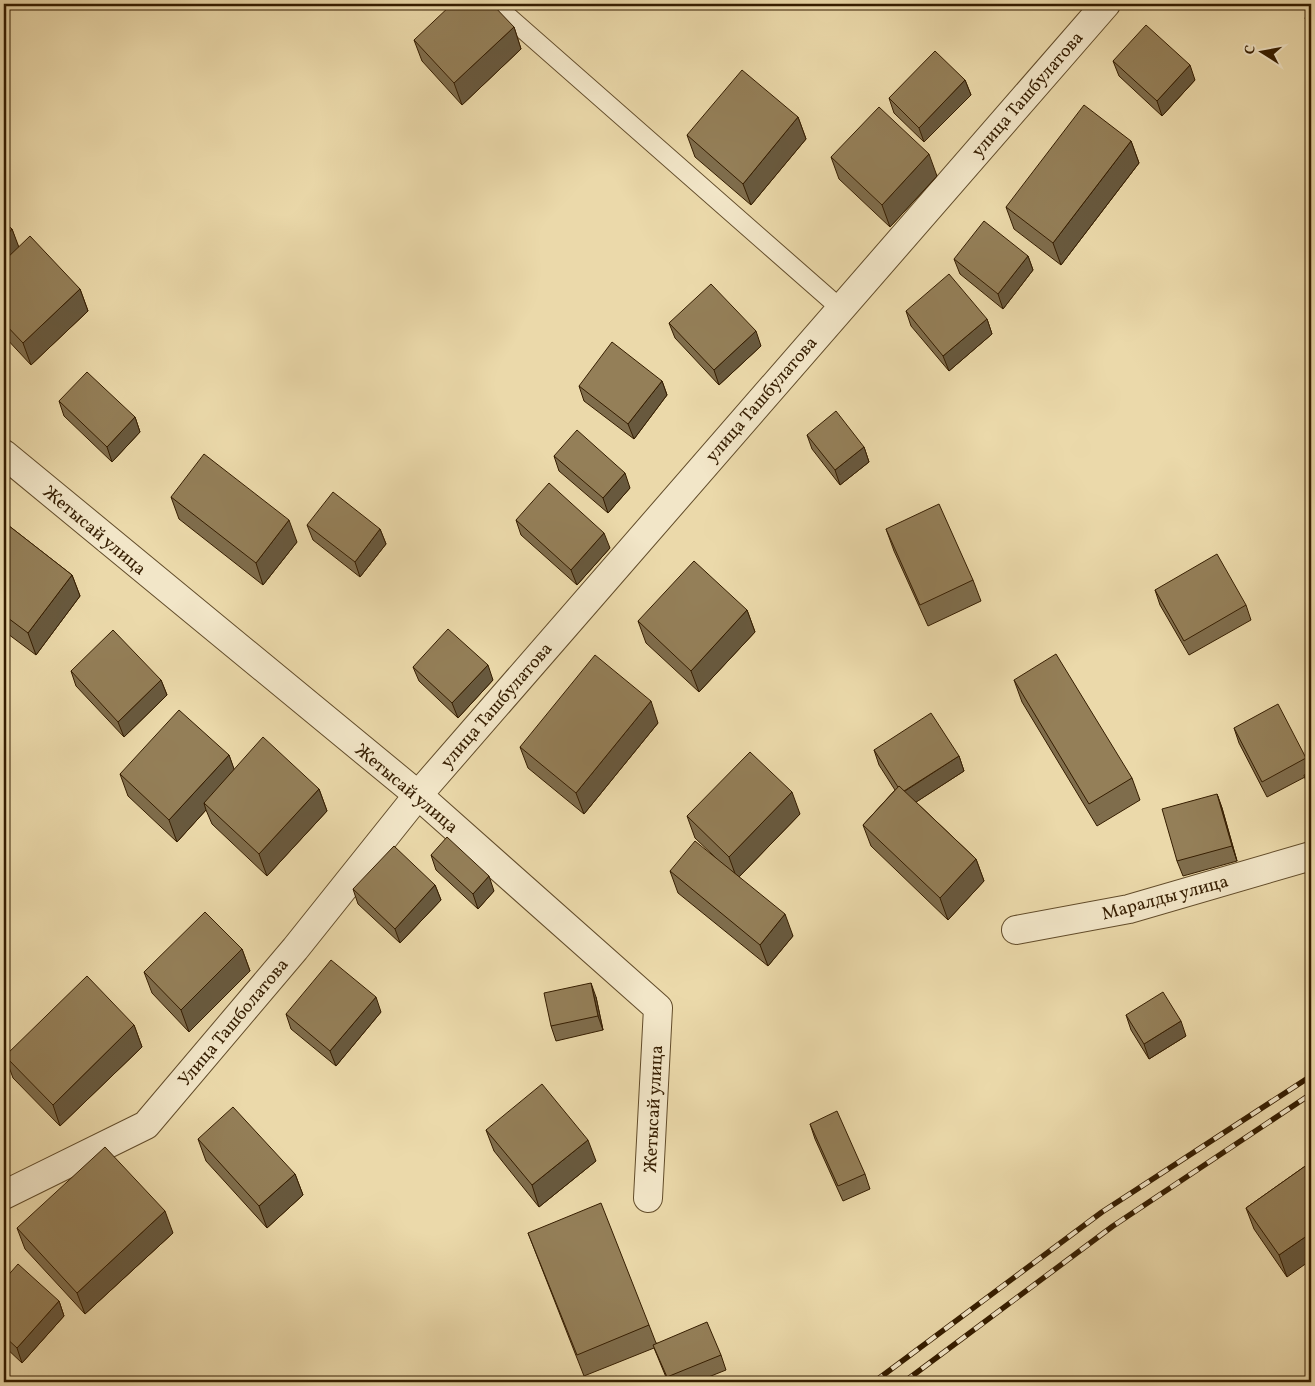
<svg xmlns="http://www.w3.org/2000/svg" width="1315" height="1386" viewBox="0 0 1315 1386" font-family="Vollkorn,serif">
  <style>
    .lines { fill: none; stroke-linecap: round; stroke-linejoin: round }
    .lane-casing { stroke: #624c2a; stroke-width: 20 }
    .street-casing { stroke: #624c2a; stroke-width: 30 }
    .lane { stroke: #f2e6c8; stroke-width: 18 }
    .street { stroke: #f2e6c8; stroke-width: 28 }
    .rail-casing { stroke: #351d00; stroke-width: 5.5 }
    .rail { stroke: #f2e6c8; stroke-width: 4; stroke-dasharray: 11; stroke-linecap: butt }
    .wall { fill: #7f6d4c; stroke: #351d00 }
    .shaded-wall { fill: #68593e; stroke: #351d00 }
    .building { fill: #947f58; stroke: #351d00 }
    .labels { text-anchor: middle; stroke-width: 5; stroke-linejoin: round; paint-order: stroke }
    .street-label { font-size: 18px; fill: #351d00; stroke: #f2e6c8 }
  </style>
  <rect width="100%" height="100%" fill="#ebd9aa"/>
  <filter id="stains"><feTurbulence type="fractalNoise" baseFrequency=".004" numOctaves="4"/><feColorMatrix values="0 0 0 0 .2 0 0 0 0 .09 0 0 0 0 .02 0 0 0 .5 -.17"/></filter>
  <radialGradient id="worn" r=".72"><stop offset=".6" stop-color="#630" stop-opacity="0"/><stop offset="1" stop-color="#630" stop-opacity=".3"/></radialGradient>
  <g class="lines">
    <g class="lane-casing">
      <path id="lane" d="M 494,4 L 840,308"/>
    </g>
    <g class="street-casing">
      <g id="street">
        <path d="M 4,454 L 418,795 L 658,1008 L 648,1198"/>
        <path d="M 1016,930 L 1129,909 L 1311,856"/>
        <path d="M 4,1195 L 146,1125 L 295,949 L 418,795 L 1106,4"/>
      </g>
    </g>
    <use href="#lane" class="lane"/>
    <use href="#street" class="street"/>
    <g class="rail-casing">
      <g id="rail">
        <path d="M 874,1382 L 1102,1212 L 1311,1076"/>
        <path d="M 904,1382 L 1113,1226 L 1311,1094"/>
      </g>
    </g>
    <use href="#rail" class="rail"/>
  </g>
  <g class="wall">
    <path d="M 1311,11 L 1311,34 L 1305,18 Z"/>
    <path d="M 514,27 L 521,49 L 462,105 L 422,61 L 414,40 Z"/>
    <path d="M 1113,61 L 1195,80 L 1162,116 L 1119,76 Z"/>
    <path d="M 965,80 L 971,95 L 924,142 L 894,113 L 889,98 Z"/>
    <path d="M 798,117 L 806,139 L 751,205 L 695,157 L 687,135 Z"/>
    <path d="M 1131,141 L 1139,163 L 1061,265 L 1014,229 L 1006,207 Z"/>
    <path d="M 831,157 L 937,176 L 890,227 L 839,179 Z"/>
    <path d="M 4,222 L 12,229 L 18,247 L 80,289 L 88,311 L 31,365 L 4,336 Z"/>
    <path d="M 1028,256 L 1033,270 L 1003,309 L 960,274 L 954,259 Z"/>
    <path d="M 906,311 L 987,319 L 992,334 L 949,371 L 911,326 Z"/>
    <path d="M 669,323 L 761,346 L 719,385 L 675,338 Z"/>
    <path d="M 662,381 L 667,395 L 634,439 L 584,401 L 579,386 Z"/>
    <path d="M 59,401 L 135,417 L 140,432 L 112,462 L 64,416 Z"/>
    <path d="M 807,435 L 864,447 L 869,462 L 840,485 L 812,449 Z"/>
    <path d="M 554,456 L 630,488 L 608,513 L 559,471 Z"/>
    <path d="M 171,497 L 297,542 L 263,585 L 179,519 Z"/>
    <path d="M 516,520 L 610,548 L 577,585 L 521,535 Z"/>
    <path d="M 4,522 L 72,575 L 80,596 L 36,655 L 4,631 Z"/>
    <path d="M 307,525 L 380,529 L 386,544 L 360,577 L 313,540 Z"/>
    <path d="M 886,529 L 973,580 L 981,601 L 928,626 L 894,551 Z"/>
    <path d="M 1155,590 L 1246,605 L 1251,620 L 1189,655 L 1160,605 Z"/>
    <path d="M 747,610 L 755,632 L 699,692 L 646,643 L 638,621 Z"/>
    <path d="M 413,667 L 493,680 L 458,718 L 419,681 Z"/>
    <path d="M 71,671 L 161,680 L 167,695 L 124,737 L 76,686 Z"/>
    <path d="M 1014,680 L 1132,778 L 1140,800 L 1097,826 L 1022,702 Z"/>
    <path d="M 658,723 L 584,814 L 528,768 L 520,747 Z"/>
    <path d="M 1234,728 L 1306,758 L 1311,772 L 1305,777 L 1267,797 L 1239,743 Z"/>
    <path d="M 874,750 L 959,756 L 964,771 L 916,802 L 976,859 L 984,881 L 948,920 L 871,846 L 863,825 L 895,790 L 879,765 Z"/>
    <path d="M 229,755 L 234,770 L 319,789 L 327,811 L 267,876 L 212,824 L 206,810 L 177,842 L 128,796 L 120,774 Z"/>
    <path d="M 1217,794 L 1222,808 L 1237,861 L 1183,876 L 1177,861 Z"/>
    <path d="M 800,814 L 739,877 L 793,936 L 768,966 L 678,893 L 670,871 L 716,858 L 695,838 L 687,816 Z"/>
    <path d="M 431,855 L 494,891 L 478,909 L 436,870 Z"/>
    <path d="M 435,885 L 441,900 L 400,943 L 358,904 L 353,889 Z"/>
    <path d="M 242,949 L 250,971 L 189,1032 L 152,993 L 144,972 Z"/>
    <path d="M 596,997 L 603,1030 L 556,1041 L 551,1026 Z"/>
    <path d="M 381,1012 L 336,1066 L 291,1029 L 286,1014 Z"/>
    <path d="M 1126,1015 L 1186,1036 L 1149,1059 L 1131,1030 Z"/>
    <path d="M 134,1025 L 142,1047 L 60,1126 L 13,1078 L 5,1056 Z"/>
    <path d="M 810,1124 L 865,1174 L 870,1189 L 843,1201 L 815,1139 Z"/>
    <path d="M 486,1130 L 596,1161 L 539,1207 L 494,1151 Z"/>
    <path d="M 198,1139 L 295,1174 L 303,1195 L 267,1228 L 206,1161 Z"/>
    <path d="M 1311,1162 L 1287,1277 L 1254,1229 L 1246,1208 Z"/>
    <path d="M 17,1228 L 173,1233 L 85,1314 L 25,1249 Z"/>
    <path d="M 528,1233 L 649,1325 L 656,1343 L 721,1355 L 726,1370 L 696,1382 L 668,1382 L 654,1348 L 584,1376 Z"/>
    <path d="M 4,1280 L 59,1301 L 64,1316 L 22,1363 L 4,1346 Z"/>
  </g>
  <g class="shaded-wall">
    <path d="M 514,27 L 521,49 L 462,105 L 454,83 Z"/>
    <path d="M 1190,65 L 1195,80 L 1162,116 L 1157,101 Z"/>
    <path d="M 965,80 L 971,95 L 924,142 L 919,128 Z"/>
    <path d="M 798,117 L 806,139 L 751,205 L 743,184 Z"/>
    <path d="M 1131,141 L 1139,163 L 1061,265 L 1053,243 Z"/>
    <path d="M 929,154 L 937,176 L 890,227 L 882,205 Z"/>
    <path d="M 12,229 L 20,250 L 4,269 L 4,238 Z"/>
    <path d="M 1028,256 L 1033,270 L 1003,309 L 998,294 Z"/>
    <path d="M 80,289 L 88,311 L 31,365 L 23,343 Z"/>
    <path d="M 987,319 L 992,334 L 949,371 L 943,356 Z"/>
    <path d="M 756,331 L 761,346 L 719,385 L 714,370 Z"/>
    <path d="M 662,381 L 667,395 L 634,439 L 628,424 Z"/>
    <path d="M 135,417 L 140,432 L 112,462 L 107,447 Z"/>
    <path d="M 864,447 L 869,462 L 840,485 L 835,470 Z"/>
    <path d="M 625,473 L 630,488 L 608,513 L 603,498 Z"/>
    <path d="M 289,520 L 297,542 L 263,585 L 256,563 Z"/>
    <path d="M 380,529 L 386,544 L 360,577 L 355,562 Z"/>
    <path d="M 604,533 L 610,548 L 577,585 L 571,570 Z"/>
    <path d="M 72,575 L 80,596 L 36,655 L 28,633 Z"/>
    <path d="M 747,610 L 755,632 L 699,692 L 691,671 Z"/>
    <path d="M 488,665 L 493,680 L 458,718 L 452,703 Z"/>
    <path d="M 161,680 L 167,695 L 124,737 L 118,722 Z"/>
    <path d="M 651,701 L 658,723 L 584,814 L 576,793 Z"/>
    <path d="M 229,755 L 237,777 L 204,803 L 206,810 L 177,842 L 169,820 Z"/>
    <path d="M 959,756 L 964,771 L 907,808 L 902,793 Z"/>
    <path d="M 319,789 L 327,811 L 267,876 L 259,854 Z"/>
    <path d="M 792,792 L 800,814 L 737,879 L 729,857 Z"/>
    <path d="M 1217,794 L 1222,808 L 1237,861 L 1232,846 Z"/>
    <path d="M 976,859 L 984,881 L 948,920 L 940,898 Z"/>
    <path d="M 489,876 L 494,891 L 478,909 L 473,894 Z"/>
    <path d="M 435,885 L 441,900 L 400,943 L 395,929 Z"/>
    <path d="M 785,914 L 793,936 L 768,966 L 760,945 Z"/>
    <path d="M 242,949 L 250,971 L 189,1032 L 181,1010 Z"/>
    <path d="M 591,983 L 596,997 L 603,1030 L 598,1016 Z"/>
    <path d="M 376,997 L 381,1012 L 336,1066 L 330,1051 Z"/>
    <path d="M 1181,1021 L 1186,1036 L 1149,1059 L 1144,1044 Z"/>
    <path d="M 134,1025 L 142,1047 L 60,1126 L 53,1105 Z"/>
    <path d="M 588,1140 L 596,1161 L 539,1207 L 532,1185 Z"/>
    <path d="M 295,1174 L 303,1195 L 267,1228 L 259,1206 Z"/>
    <path d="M 165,1211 L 173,1233 L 85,1314 L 77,1293 Z"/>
    <path d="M 1311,1233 L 1311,1260 L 1287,1277 L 1279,1255 Z"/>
    <path d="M 59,1301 L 64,1316 L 22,1363 L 17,1348 Z"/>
  </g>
  <g class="building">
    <path d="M 452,4 L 492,4 L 514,27 L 454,83 L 414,40 Z"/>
    <path d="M 1311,11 L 1311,24 L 1305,18 Z"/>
    <path d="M 1146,25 L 1190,65 L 1157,101 L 1113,61 Z"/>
    <path d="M 935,51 L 965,80 L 919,128 L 889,98 Z"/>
    <path d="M 742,70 L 798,117 L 743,184 L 687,135 Z"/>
    <path d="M 1084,105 L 1131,141 L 1053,243 L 1006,207 Z"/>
    <path d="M 879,107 L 929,154 L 882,205 L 831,157 Z"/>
    <path d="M 984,221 L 1028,256 L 998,294 L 954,259 Z"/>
    <path d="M 4,222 L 12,229 L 4,238 Z"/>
    <path d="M 30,236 L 80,289 L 23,343 L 4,323 L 4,261 Z"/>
    <path d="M 949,274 L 987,319 L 943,356 L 906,311 Z"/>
    <path d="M 711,284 L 756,331 L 714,370 L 669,323 Z"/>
    <path d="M 612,342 L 662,381 L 628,424 L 579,386 Z"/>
    <path d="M 87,372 L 135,417 L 107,447 L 59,401 Z"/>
    <path d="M 836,411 L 864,447 L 835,470 L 807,435 Z"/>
    <path d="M 577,430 L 625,473 L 603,498 L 554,456 Z"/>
    <path d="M 204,454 L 289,520 L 256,563 L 171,497 Z"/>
    <path d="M 549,483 L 604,533 L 571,570 L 516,520 Z"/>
    <path d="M 333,492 L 380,529 L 355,562 L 307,525 Z"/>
    <path d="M 939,504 L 973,580 L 920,605 L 886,529 Z"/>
    <path d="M 4,522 L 72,575 L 28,633 L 4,615 Z"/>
    <path d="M 1217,554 L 1246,605 L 1184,641 L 1155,590 Z"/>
    <path d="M 694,561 L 747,610 L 691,671 L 638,621 Z"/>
    <path d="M 448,629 L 488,665 L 452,703 L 413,667 Z"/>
    <path d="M 113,630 L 161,680 L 118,722 L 71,671 Z"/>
    <path d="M 1056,654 L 1132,778 L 1089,804 L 1014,680 Z"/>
    <path d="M 595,655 L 651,701 L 576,793 L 520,747 Z"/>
    <path d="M 1278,704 L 1306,758 L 1262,782 L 1234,728 Z"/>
    <path d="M 179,710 L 229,755 L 169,820 L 120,774 Z"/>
    <path d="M 931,713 L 959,756 L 904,791 L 899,786 L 898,787 L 874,750 Z"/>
    <path d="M 263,737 L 319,789 L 259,854 L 204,803 Z"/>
    <path d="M 750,752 L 792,792 L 729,857 L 687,816 Z"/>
    <path d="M 1311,772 L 1311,798 L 1304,775 Z"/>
    <path d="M 899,786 L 976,859 L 940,898 L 863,825 Z"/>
    <path d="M 1217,794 L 1232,846 L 1177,861 L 1162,809 Z"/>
    <path d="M 447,837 L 489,876 L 473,894 L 431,855 Z"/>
    <path d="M 695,841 L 785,914 L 760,945 L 670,871 Z"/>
    <path d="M 394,846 L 435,885 L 395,929 L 353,889 Z"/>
    <path d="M 205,912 L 242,949 L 181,1010 L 144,972 Z"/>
    <path d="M 331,960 L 376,997 L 330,1051 L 286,1014 Z"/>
    <path d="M 87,976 L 134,1025 L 53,1105 L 5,1056 Z"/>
    <path d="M 591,983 L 598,1016 L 551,1026 L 544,993 Z"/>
    <path d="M 1163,992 L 1181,1021 L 1144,1044 L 1126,1015 Z"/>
    <path d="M 542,1084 L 588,1140 L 532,1185 L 486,1130 Z"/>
    <path d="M 233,1107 L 295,1174 L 259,1206 L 198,1139 Z"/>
    <path d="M 837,1111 L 865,1174 L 838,1186 L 810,1124 Z"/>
    <path d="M 105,1147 L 165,1211 L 77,1293 L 17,1228 Z"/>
    <path d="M 1311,1162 L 1311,1233 L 1279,1255 L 1246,1208 Z"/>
    <path d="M 601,1203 L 649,1325 L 577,1355 L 528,1233 Z"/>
    <path d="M 18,1264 L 59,1301 L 17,1348 L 4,1336 L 4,1280 Z"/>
    <path d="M 707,1322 L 721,1355 L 667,1377 L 653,1345 Z"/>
  </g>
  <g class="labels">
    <g class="street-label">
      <text transform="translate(1027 94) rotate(-49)" y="6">улица Ташбулатова</text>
      <text transform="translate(761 399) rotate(-49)" y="6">улица Ташбулатова</text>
      <text transform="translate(95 530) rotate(40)" y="6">Жетысай улица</text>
      <text transform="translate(496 705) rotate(-49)" y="6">улица Ташбулатова</text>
      <text transform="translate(407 788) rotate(40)" y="6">Жетысай улица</text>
      <text transform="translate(1165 897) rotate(-15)" y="6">Маралды улица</text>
      <text transform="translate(233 1022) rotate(-50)" y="6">Улица Ташболатова</text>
      <text transform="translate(653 1109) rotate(-87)" y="6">Жетысай улица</text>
    </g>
  </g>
  <rect width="1315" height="1386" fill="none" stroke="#ebd9aa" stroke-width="20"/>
  <rect x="5" y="5" width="1305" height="1376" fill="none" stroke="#351d00" stroke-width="2.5"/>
  <rect x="10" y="10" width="1295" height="1366" fill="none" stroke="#351d00"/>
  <g transform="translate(1262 52) rotate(281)" stroke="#f2e6c8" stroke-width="4" paint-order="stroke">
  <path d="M0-4L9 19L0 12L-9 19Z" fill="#351d00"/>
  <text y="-8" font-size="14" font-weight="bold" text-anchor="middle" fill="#351d00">С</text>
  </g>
  <rect width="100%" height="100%" filter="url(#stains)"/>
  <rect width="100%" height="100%" fill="url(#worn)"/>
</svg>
